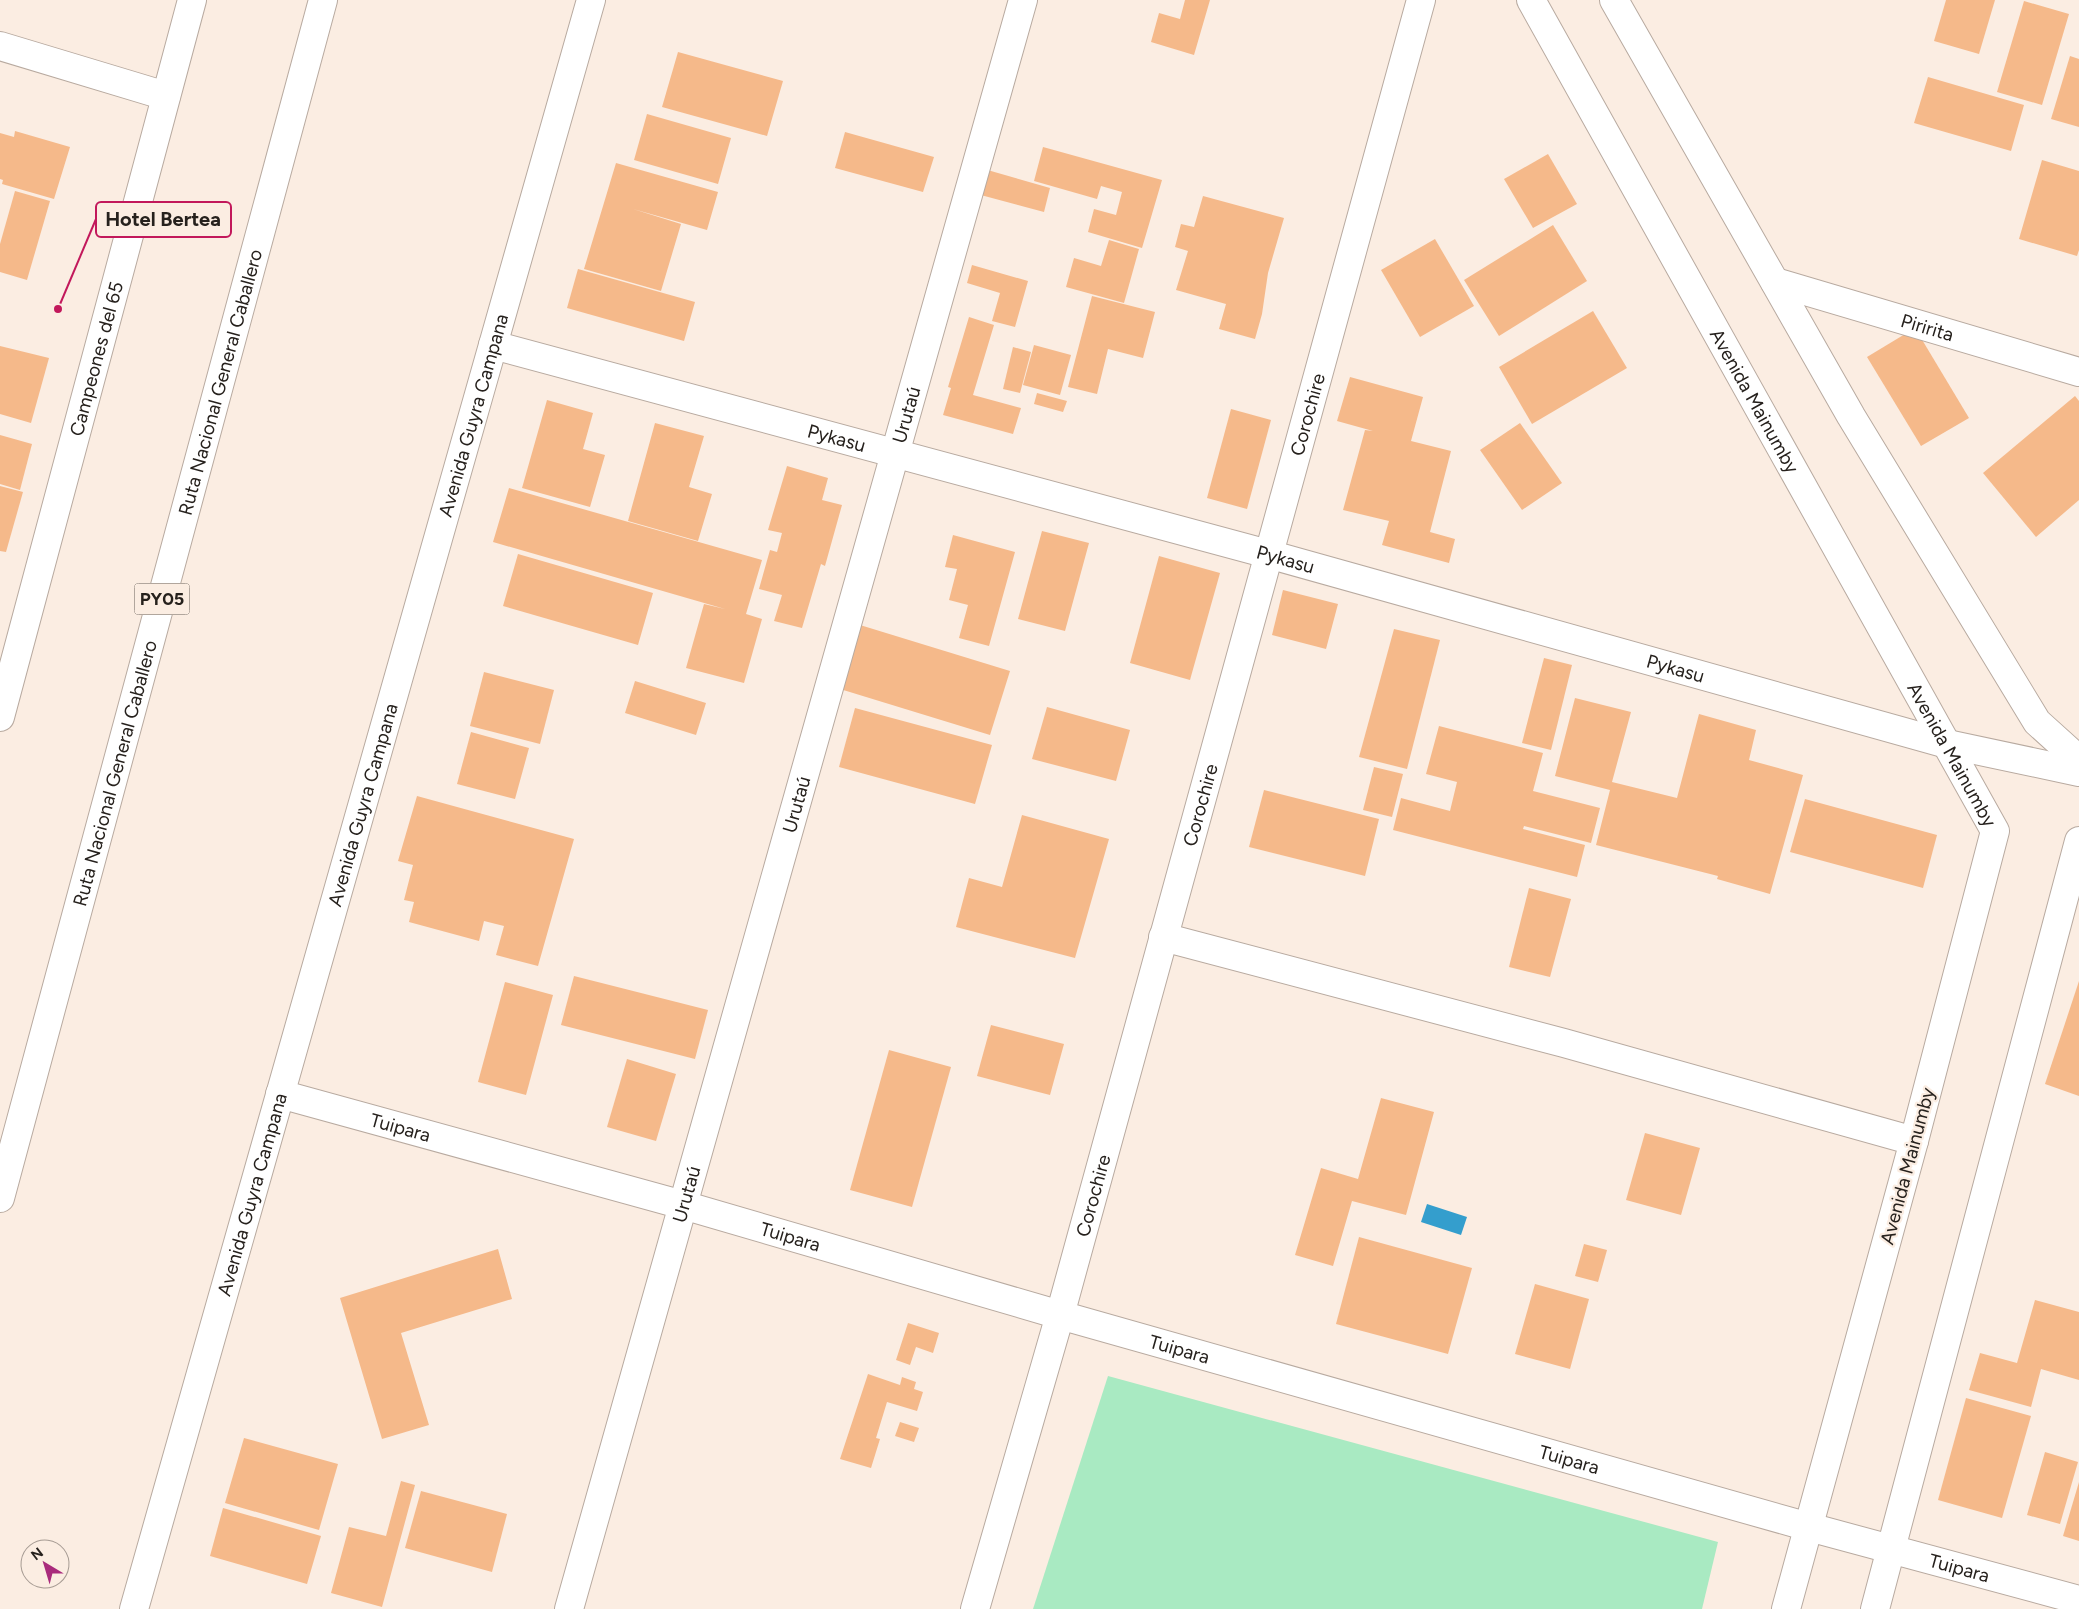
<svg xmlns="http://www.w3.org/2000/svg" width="2079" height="1609" viewBox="0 0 2079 1609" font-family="Figtree,sans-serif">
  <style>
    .green { fill: #a9eac2 }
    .water { fill: #349ecd }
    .building { fill: #f5b98a }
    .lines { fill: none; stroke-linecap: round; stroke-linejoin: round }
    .minor-casing { stroke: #b8aaa0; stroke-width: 30 }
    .highway-casing { stroke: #b8aaa0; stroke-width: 30 }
    .minor { stroke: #fff; stroke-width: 28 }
    .highway { stroke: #fff; stroke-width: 28 }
    .labels { text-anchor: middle; stroke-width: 4.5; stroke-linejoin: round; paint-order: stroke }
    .shield { fill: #fbede2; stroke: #665e58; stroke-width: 1 }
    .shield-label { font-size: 18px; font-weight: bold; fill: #26211d }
    .street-label { font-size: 19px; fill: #26211d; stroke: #fbede2 }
    .leader { fill: none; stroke: #c2185b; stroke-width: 2 }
    .callout-dot { fill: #c2185b; stroke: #fbede2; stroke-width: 2 }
    .callout { fill: #fbede2; stroke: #c2185b; stroke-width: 2 }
    .callout-label { font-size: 20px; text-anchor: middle; font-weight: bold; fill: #26211d }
  </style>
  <rect width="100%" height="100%" fill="#fbede2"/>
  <path class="green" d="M 1108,1376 L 1718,1542 L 1702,1609 L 1033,1609 Z"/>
  <path class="water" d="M 1427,1204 L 1467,1217 L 1461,1235 L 1421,1222 Z"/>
  <g class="building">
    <path d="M 1185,0 L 1210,0 L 1194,55 L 1151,42 L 1159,13 L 1180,19 Z"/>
    <path d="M 1946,0 L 1995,0 L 1979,54 L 1934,41 Z"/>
    <path d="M 2024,1 L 2069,14 L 2042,105 L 1997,92 Z"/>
    <path d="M 678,52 L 783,81 L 767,136 L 662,107 Z"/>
    <path d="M 2070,56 L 2079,59 L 2079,127 L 2051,119 Z"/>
    <path d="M 1928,77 L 2024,105 L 2011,151 L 1914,123 Z"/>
    <path d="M 647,114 L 731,138 L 718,184 L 634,160 Z"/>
    <path d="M 15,131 L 70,147 L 54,199 L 2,184 L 3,180 L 0,179 L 0,133 L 14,137 Z"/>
    <path d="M 845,132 L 934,157 L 923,192 L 835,168 Z"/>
    <path d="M 1043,147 L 1162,180 L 1142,248 L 1088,232 L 1094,209 L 1116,215 L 1122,192 L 1101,186 L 1097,199 L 1034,181 Z"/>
    <path d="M 1548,154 L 1577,204 L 1533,228 L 1504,179 Z"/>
    <path d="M 2042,160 L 2079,171 L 2079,250 L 2077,256 L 2019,239 Z"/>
    <path d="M 616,163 L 718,192 L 707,230 L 633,209 L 681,224 L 661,291 L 584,269 Z"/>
    <path d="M 984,169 L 1050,188 L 1044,212 L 977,194 Z"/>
    <path d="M 15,191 L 50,201 L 27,280 L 0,272 L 0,244 Z"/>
    <path d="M 1203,196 L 1284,218 L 1268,273 L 1262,314 L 1255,339 L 1219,329 L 1226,304 L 1176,290 L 1188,251 L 1175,247 L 1181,224 L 1194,227 Z"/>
    <path d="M 1553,225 L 1587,281 L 1499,336 L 1464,280 Z"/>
    <path d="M 1435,239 L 1474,306 L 1420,337 L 1381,270 Z"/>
    <path d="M 1109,240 L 1139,249 L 1124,303 L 1066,287 L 1074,258 L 1101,266 Z"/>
    <path d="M 972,265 L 1028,281 L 1015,327 L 992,321 L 1000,293 L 967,283 Z"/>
    <path d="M 578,269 L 695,302 L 684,341 L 567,308 Z"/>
    <path d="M 1092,296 L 1155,312 L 1143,358 L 1108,349 L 1097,394 L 1068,387 Z"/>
    <path d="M 1593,311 L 1627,368 L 1532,424 L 1499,367 Z"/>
    <path d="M 969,317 L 994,325 L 973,395 L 1021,408 L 1013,434 L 943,415 L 951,388 L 948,387 Z"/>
    <path d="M 1915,328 L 1969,418 L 1921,446 L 1867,357 Z"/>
    <path d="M 1034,345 L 1071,355 L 1060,395 L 1023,385 Z"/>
    <path d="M 0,346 L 49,358 L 31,423 L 0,414 Z"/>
    <path d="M 1013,347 L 1031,352 L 1020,393 L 1003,389 Z"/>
    <path d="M 1350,377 L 1423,397 L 1411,441 L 1451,451 L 1430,532 L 1455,539 L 1449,563 L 1382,545 L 1389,521 L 1343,510 L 1365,430 L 1373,431 L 1337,421 Z"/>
    <path d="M 1037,393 L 1067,401 L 1063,412 L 1034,404 Z"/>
    <path d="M 2075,396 L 2079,401 L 2079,500 L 2036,537 L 1983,473 Z"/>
    <path d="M 547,400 L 593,413 L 583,449 L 605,455 L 590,507 L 522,488 Z"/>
    <path d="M 1231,409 L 1271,420 L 1247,509 L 1207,498 Z"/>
    <path d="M 655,423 L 704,436 L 689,487 L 712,494 L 698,541 L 628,521 Z"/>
    <path d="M 1520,423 L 1562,483 L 1522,510 L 1480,450 Z"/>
    <path d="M 0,435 L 32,444 L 20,490 L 0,484 Z"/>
    <path d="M 787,466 L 828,478 L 822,500 L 842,505 L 825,566 L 821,564 L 802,628 L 774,621 L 782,595 L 759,589 L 770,550 L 777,552 L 782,533 L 768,530 Z"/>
    <path d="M 0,486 L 23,492 L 6,552 L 0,551 Z"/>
    <path d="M 509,488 L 762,560 L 746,614 L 762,619 L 744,683 L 686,668 L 704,604 L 725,609 L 493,542 Z"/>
    <path d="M 1042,531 L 1089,543 L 1065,631 L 1018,619 Z"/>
    <path d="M 953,535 L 1015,552 L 989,646 L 959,638 L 968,605 L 949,600 L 957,569 L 945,567 Z"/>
    <path d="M 518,554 L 653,593 L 638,645 L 503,606 Z"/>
    <path d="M 1159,556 L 1220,573 L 1190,680 L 1130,663 Z"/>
    <path d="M 1283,590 L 1338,604 L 1326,649 L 1272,635 Z"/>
    <path d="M 860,625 L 1010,671 L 990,735 L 840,689 Z"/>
    <path d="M 1394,629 L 1440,640 L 1407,769 L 1359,757 Z"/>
    <path d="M 1544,658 L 1572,665 L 1551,750 L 1522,743 Z"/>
    <path d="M 484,672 L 554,690 L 540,744 L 470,726 Z"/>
    <path d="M 635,681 L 706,703 L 696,735 L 625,713 Z"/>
    <path d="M 1575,698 L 1631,712 L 1612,782 L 1677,798 L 1699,714 L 1756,730 L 1749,760 L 1803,775 L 1770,894 L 1717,879 L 1718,876 L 1596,845 L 1610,790 L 1555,776 Z"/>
    <path d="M 1047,707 L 1130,730 L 1116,781 L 1032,759 Z"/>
    <path d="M 855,708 L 992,745 L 975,804 L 839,767 Z"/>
    <path d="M 1439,726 L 1543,753 L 1533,791 L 1600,808 L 1591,843 L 1524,826 L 1523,829 L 1585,845 L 1577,877 L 1393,830 L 1401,798 L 1450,811 L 1457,782 L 1426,774 Z"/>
    <path d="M 471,732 L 529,748 L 515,799 L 457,784 Z"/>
    <path d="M 1374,767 L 1403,774 L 1392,817 L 1363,810 Z"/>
    <path d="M 1264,790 L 1379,819 L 1365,876 L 1249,847 Z"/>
    <path d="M 417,796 L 574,839 L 538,966 L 496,955 L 504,926 L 484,921 L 479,941 L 409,922 L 414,902 L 404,900 L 413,865 L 398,861 Z"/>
    <path d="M 1805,799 L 1937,835 L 1923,888 L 1790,852 Z"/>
    <path d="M 1022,815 L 1109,839 L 1075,958 L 956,927 L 969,878 L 1002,887 Z"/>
    <path d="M 1529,888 L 1571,899 L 1550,977 L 1509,967 Z"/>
    <path d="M 574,976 L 708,1010 L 695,1059 L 561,1025 Z"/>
    <path d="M 2079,981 L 2079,1096 L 2045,1084 Z"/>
    <path d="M 505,982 L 553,995 L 526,1095 L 478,1082 Z"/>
    <path d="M 991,1025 L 1064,1044 L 1050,1095 L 977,1076 Z"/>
    <path d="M 889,1050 L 951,1067 L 912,1207 L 850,1190 Z"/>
    <path d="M 627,1059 L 676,1074 L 656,1141 L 607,1127 Z"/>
    <path d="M 1381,1098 L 1434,1112 L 1406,1215 L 1352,1201 L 1333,1266 L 1295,1255 L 1321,1168 L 1358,1179 Z"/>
    <path d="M 1645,1133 L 1700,1148 L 1681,1215 L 1626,1200 Z"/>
    <path d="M 1359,1237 L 1472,1268 L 1448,1354 L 1336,1324 Z"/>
    <path d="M 1584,1244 L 1607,1250 L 1598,1282 L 1575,1276 Z"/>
    <path d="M 498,1249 L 512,1299 L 401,1333 L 429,1425 L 382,1439 L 340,1298 Z"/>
    <path d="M 1535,1284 L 1589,1299 L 1570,1369 L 1515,1354 Z"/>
    <path d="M 2035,1300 L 2079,1312 L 2079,1380 L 2041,1369 L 2031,1407 L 1969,1390 L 1980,1353 L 2017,1363 Z"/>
    <path d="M 908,1323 L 939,1333 L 933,1353 L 916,1347 L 910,1365 L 896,1360 Z"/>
    <path d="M 868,1374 L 900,1385 L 902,1377 L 916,1382 L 914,1389 L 923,1392 L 917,1411 L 887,1402 L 876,1438 L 880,1439 L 871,1468 L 840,1459 Z"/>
    <path d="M 1966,1398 L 2031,1416 L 2002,1518 L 1938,1500 Z"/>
    <path d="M 900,1422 L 919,1428 L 914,1442 L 895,1436 Z"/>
    <path d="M 244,1438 L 338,1464 L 319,1530 L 225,1503 Z"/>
    <path d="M 2045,1452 L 2078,1462 L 2060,1524 L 2027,1515 Z"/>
    <path d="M 401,1481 L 415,1485 L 382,1607 L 331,1593 L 349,1527 L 386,1536 Z"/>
    <path d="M 2079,1482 L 2079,1541 L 2063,1536 Z"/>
    <path d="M 421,1491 L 507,1514 L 492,1572 L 405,1548 Z"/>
    <path d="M 223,1508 L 321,1536 L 307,1584 L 210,1556 Z"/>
  </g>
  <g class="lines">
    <g class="minor-casing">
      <g id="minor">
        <path id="s1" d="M 1531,0 L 1995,831 L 1914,1141 L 1786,1609"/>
        <path d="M 1614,0 L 1851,416 L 2037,722 L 2079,760"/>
        <path d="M 0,46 L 166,96"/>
        <path id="s2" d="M 1775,282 L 2079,372"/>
        <path id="s3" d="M 493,345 L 1268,554 L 1947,744 L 2079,772"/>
        <path id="s4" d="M 0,717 L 192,0"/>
        <path d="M 1163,937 L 1564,1043 L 1914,1141"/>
        <path id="s5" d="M 280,1094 L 683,1205 L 1060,1315 L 1809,1527 L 2079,1600"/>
        <path id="s6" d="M 134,1609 L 591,0"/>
        <path id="s7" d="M 569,1609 L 1023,0"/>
        <path id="s8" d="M 975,1609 L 1060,1315 L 1421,0"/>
        <path d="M 1875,1609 L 2079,841"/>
      </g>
    </g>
    <g class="highway-casing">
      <g id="highway">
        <path id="s9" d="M 0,1198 L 323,0"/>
      </g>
    </g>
    <use href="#minor" class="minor"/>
    <use href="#highway" class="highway"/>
  </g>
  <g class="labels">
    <rect class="shield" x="134.5" y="583.5" width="55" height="31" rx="4"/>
    <g class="shield-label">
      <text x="162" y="605">PY05</text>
    </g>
    <g class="street-label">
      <text dy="7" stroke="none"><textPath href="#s2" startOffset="159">Piririta</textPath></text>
      <text dy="7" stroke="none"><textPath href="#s4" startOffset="371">Campeones del 65</textPath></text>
      <text dy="7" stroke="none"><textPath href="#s9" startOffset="845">Ruta Nacional General Caballero</textPath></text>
      <text dy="7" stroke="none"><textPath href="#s1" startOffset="459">Avenida Mainumby</textPath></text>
      <text dy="7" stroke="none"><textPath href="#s8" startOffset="1240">Corochire</textPath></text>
      <text dy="7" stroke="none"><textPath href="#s6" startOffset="1241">Avenida Guyra Campana</textPath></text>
      <text dy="7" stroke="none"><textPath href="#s7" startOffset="1241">Urutaú</textPath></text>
      <text dy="7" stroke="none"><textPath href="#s3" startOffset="356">Pykasu</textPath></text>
      <text dy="7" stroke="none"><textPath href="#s3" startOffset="821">Pykasu</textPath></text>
      <text dy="7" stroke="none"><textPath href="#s3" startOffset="1226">Pykasu</textPath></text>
      <text dy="7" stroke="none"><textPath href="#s1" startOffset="864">Avenida Mainumby</textPath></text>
      <text dy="7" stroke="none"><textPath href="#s9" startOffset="440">Ruta Nacional General Caballero</textPath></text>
      <text dy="7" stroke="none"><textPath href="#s7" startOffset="836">Urutaú</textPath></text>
      <text dy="7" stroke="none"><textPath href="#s6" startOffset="836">Avenida Guyra Campana</textPath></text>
      <text dy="7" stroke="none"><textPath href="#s8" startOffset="835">Corochire</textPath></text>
      <text dy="7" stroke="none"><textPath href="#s5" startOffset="125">Tuipara</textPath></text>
      <text transform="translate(1907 1166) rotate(-75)" y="7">Avenida Mainumby</text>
      <text dy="7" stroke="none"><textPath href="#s6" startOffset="431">Avenida Guyra Campana</textPath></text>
      <text dy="7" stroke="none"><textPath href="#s7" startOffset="431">Urutaú</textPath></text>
      <text dy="7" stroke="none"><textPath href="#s8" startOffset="430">Corochire</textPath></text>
      <text dy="7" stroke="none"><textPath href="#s5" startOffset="530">Tuipara</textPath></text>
      <text dy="7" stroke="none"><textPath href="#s5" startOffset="935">Tuipara</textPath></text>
      <text dy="7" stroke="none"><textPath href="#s5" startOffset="1340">Tuipara</textPath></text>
      <text dy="7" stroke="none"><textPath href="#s5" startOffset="1745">Tuipara</textPath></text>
    </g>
  </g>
  <path class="leader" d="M58 309L96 219"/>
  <circle class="callout-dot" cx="58" cy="309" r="5"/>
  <rect class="callout" x="96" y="202" width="135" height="35" rx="5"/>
  <g class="callout-label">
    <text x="163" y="226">Hotel Bertea</text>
  </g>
  <g transform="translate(45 1564) rotate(322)"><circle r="24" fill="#fbede2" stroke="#a69b93"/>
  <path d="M0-4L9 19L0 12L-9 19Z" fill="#a92b7c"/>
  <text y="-8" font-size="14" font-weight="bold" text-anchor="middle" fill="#26211d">N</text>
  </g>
</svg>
